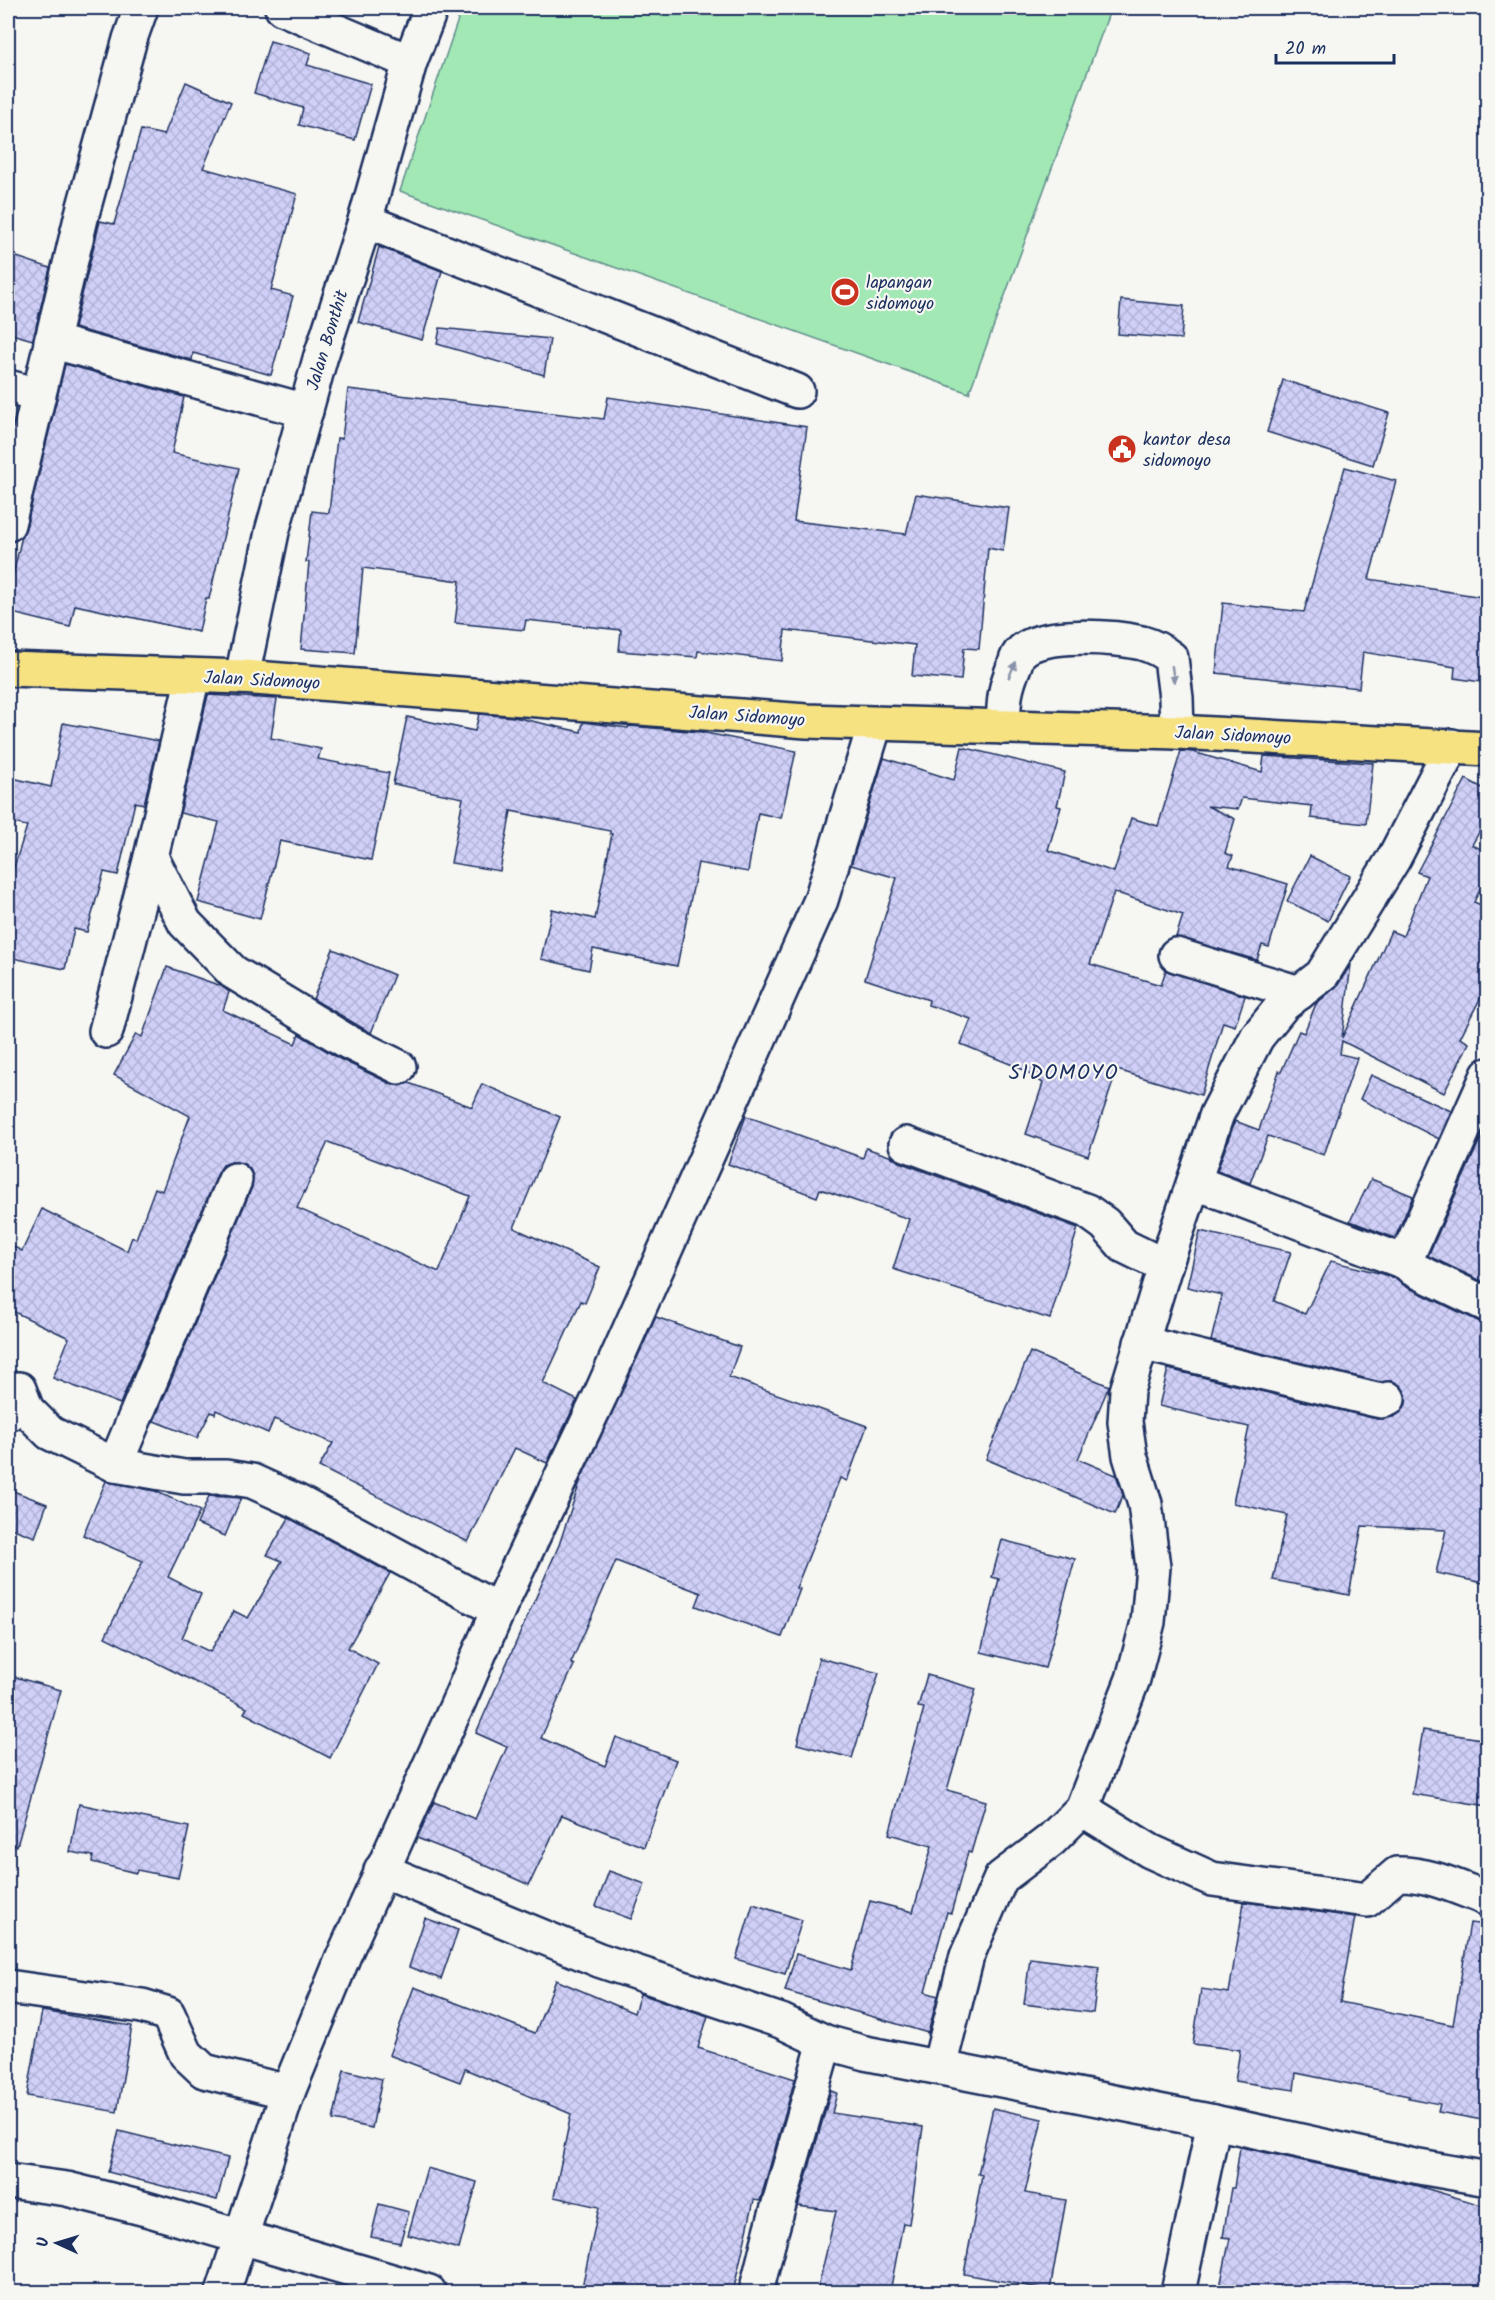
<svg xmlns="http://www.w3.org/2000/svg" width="1495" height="2300" viewBox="0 0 1495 2300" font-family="Kalam,sans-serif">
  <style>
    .park { fill: #a2e8b5; stroke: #5e8c8a; stroke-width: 1.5 }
    .building { fill: url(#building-cross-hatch); stroke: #1b2f5e; stroke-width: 1.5; fill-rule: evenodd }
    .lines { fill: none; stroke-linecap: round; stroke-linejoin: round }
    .minor-casing { stroke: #1b2f5e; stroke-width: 38 }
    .major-casing { stroke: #1b2f5e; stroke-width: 38 }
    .minor { stroke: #f6f6f2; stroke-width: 33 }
    .major { stroke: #f7e281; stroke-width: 33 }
    .oneway { fill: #8892a8 }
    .labels { text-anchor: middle; stroke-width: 4.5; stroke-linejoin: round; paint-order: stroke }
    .poi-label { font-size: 18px; fill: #1b2f5e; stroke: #f6f6f2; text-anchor: start }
    .street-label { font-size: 18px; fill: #1b2f5e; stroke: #f6f6f2 }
    .quarter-label { font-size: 21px; letter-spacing: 1.5px; fill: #1b2f5e; stroke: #f6f6f2 }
  </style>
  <defs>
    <pattern id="building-cross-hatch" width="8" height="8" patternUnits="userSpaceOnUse" patternTransform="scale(1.5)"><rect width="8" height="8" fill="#cfcff7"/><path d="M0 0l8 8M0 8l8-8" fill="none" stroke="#b1b2d6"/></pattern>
  </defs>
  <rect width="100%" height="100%" fill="#f6f6f2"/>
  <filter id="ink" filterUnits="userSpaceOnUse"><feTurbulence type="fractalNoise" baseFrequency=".0167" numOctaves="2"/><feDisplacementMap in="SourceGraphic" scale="12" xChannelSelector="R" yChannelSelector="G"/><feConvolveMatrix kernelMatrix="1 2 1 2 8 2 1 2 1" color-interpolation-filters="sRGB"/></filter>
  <g filter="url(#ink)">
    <path class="park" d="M 462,8 L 1111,8 L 969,393 L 400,191 Z"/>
    <g class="building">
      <path d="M 270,41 L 311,53 L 307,65 L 371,84 L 355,140 L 299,125 L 303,108 L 254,93 Z"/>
      <path d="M 186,82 L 231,102 L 203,168 L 297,194 L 271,290 L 293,296 L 271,375 L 193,353 L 192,360 L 74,328 L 100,221 L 114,224 L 141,130 L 164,135 Z"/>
      <path d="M 379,247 L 442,271 L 422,340 L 358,322 Z"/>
      <path d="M 8,254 L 50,268 L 33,340 L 8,333 Z"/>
      <path d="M 1121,300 L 1184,306 L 1181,339 L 1118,334 Z"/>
      <path d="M 440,328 L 550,339 L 544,375 L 437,344 Z"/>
      <path d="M 65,364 L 184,397 L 172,453 L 239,468 L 209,599 L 206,598 L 199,632 L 75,605 L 70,627 L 8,612 L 8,596 L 22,536 L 26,528 Z"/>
      <path d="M 1283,380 L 1389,413 L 1373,465 L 1267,432 Z"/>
      <path d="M 348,389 L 604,419 L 608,397 L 807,427 L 794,521 L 906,534 L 916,494 L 1009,508 L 1003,551 L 988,548 L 979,649 L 964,648 L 961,680 L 912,676 L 915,645 L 785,630 L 782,661 L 698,651 L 697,657 L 619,651 L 621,630 L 526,620 L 524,630 L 455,623 L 460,581 L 363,568 L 355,653 L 301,649 L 309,562 L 306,562 L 312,511 L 329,513 L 337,438 L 342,439 Z"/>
      <path d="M 1345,467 L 1396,481 L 1369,579 L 1488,598 L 1488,683 L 1454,678 L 1455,667 L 1363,652 L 1359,688 L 1216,673 L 1223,603 L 1304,612 Z"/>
      <path d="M 208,695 L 277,699 L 271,738 L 321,749 L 318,759 L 389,773 L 371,860 L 280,841 L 260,919 L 198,902 L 219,822 L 180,813 Z"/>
      <path d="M 479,714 L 514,717 L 581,732 L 583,722 L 628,728 L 629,726 L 701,732 L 796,751 L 781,818 L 758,813 L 748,872 L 698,863 L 677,966 L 593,949 L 589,970 L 541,959 L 552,909 L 595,919 L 612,834 L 610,834 L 610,831 L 511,811 L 500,871 L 451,863 L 463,798 L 393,784 L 407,717 L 475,731 Z"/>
      <path d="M 63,723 L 159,741 L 144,804 L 135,802 L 118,875 L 104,872 L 87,932 L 74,929 L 65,969 L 8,957 L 8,886 L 27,826 L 8,822 L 8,777 L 51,787 Z"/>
      <path d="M 962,747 L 1065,772 L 1057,806 L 1061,807 L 1048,850 L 1114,872 L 1131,818 L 1158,826 L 1181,751 L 1193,752 L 1262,772 L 1264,756 L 1373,763 L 1366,824 L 1311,818 L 1312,806 L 1242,798 L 1238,809 L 1207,806 L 1235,819 L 1225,853 L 1233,856 L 1229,866 L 1288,884 L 1269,947 L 1262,945 L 1257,960 L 1176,937 L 1183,915 L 1114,892 L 1090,964 L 1161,985 L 1166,970 L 1245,996 L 1235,1026 L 1223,1022 L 1201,1095 L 1117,1070 L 1088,1156 L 1026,1134 L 1043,1083 L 1020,1068 L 961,1044 L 971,1019 L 928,1005 L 929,1000 L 865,979 L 897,878 L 851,865 L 884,758 L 954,780 Z"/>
      <path d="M 1466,779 L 1488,791 L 1488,816 L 1472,845 L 1488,852 L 1488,872 L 1474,902 L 1488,908 L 1488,983 L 1460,1038 L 1469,1043 L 1444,1093 L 1342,1041 L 1340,1054 L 1357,1058 L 1324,1155 L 1268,1136 L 1250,1183 L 1217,1171 L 1235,1121 L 1259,1130 L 1279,1071 L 1281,1072 L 1299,1031 L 1304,1033 L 1316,1004 L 1338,985 L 1351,964 L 1342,1038 L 1391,931 L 1403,936 L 1427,876 L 1417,872 Z"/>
      <path d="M 1310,856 L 1350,876 L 1328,921 L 1287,901 Z"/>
      <path d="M 333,949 L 394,975 L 371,1033 L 313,999 Z"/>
      <path d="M 167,967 L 221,986 L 229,992 L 223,1010 L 295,1044 L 299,1034 L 340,1059 L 391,1084 L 400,1086 L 409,1083 L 472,1107 L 482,1084 L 560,1117 L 514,1228 L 600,1267 L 585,1303 L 581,1301 L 543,1383 L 577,1400 L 547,1463 L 515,1448 L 468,1542 L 319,1467 L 333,1443 L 274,1419 L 268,1433 L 216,1410 L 215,1414 L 211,1412 L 197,1438 L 154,1421 L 252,1187 L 253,1177 L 250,1169 L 243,1163 L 232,1162 L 223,1165 L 218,1173 L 120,1404 L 53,1378 L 69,1338 L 8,1309 L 8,1244 L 22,1251 L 42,1209 L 127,1251 L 132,1237 L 136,1239 L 155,1188 L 162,1191 L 190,1116 L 114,1075 L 136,1034 L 142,1037 ZM 328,1142 L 470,1196 L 439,1272 L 297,1208 Z"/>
      <path d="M 1371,1075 L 1451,1111 L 1439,1139 L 1360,1099 Z"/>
      <path d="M 746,1116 L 863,1158 L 866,1148 L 892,1157 L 899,1162 L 1078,1228 L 1050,1319 L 893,1269 L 909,1219 L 820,1189 L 817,1197 L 728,1164 Z"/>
      <path d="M 1488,1122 L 1488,1284 L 1428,1256 Z"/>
      <path d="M 1371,1179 L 1413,1196 L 1395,1238 L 1350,1221 Z"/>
      <path d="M 1200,1231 L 1291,1252 L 1274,1301 L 1305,1314 L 1331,1261 L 1379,1273 L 1397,1279 L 1405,1286 L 1480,1322 L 1488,1323 L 1488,1584 L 1436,1573 L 1446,1530 L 1362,1526 L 1349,1595 L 1273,1580 L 1287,1515 L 1233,1503 L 1249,1427 L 1159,1406 L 1168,1369 L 1377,1419 L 1393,1417 L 1401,1412 L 1406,1404 L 1406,1394 L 1401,1386 L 1393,1381 L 1380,1382 L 1211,1341 L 1222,1295 L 1187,1287 Z"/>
      <path d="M 656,1317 L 740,1347 L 729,1377 L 867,1426 L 847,1481 L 840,1478 L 796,1588 L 800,1589 L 782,1637 L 696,1606 L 701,1593 L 616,1561 L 571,1663 L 574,1665 L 541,1738 L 605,1766 L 616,1737 L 676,1760 L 644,1847 L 562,1815 L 529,1885 L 478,1862 L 417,1838 L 434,1802 L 475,1819 L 507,1747 L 476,1733 L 559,1545 L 581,1479 Z"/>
      <path d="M 1030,1352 L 1109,1386 L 1078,1459 L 1116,1475 L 1123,1495 L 1115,1514 L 986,1459 Z"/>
      <path d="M 106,1481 L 155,1491 L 200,1511 L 168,1577 L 201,1594 L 182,1638 L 210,1652 L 234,1611 L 248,1618 L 282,1561 L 267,1555 L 289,1518 L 390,1573 L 348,1648 L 378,1664 L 330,1758 L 244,1713 L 247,1708 L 105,1637 L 143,1561 L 83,1535 Z"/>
      <path d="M 8,1489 L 47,1504 L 35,1537 L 8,1527 Z"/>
      <path d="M 209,1496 L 241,1498 L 225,1536 L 197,1524 Z"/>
      <path d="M 1002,1540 L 1075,1559 L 1045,1668 L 981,1652 L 999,1579 L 992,1577 Z"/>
      <path d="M 819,1658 L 879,1673 L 852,1758 L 797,1744 Z"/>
      <path d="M 8,1675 L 61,1690 L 17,1846 L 8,1845 Z"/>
      <path d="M 927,1675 L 976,1689 L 947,1790 L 986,1801 L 971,1853 L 968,1852 L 951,1913 L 947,1912 L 925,1992 L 938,1996 L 928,2033 L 785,1991 L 796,1954 L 851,1970 L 870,1901 L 913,1912 L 932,1846 L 889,1834 L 924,1708 L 918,1707 Z"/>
      <path d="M 1423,1730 L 1488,1740 L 1488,1806 L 1412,1794 Z"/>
      <path d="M 79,1804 L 189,1827 L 178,1878 L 137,1870 L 136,1873 L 92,1862 L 93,1856 L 70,1852 Z"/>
      <path d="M 609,1871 L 645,1884 L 631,1919 L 596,1906 Z"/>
      <path d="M 1244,1902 L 1355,1917 L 1340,2002 L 1453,2025 L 1470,1923 L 1488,1925 L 1488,2121 L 1438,2112 L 1440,2104 L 1408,2098 L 1409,2096 L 1296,2073 L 1294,2090 L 1235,2081 L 1240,2050 L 1193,2044 L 1201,1989 L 1229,1993 Z"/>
      <path d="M 753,1904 L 802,1920 L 785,1974 L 736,1959 Z"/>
      <path d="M 425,1918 L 458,1930 L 441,1979 L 409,1967 Z"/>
      <path d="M 1030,1958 L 1099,1967 L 1093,2013 L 1024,2004 Z"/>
      <path d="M 556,1980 L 634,2013 L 640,1994 L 708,2016 L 698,2048 L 795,2079 L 760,2201 L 754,2200 L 733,2292 L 581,2292 L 599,2207 L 554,2197 L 571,2114 L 465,2069 L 460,2082 L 389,2055 L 414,1987 L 535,2033 Z"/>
      <path d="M 42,2011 L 132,2026 L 117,2112 L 27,2096 Z"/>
      <path d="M 344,2070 L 382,2079 L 372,2128 L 333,2120 Z"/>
      <path d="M 831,2091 L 837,2093 L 832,2113 L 923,2127 L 909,2224 L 903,2223 L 890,2292 L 817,2292 L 836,2211 L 798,2206 Z"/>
      <path d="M 993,2108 L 1042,2119 L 1025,2193 L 1066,2200 L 1050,2290 L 964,2274 L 982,2175 L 978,2174 Z"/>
      <path d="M 119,2131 L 228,2158 L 217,2200 L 108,2172 Z"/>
      <path d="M 1240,2147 L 1418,2186 L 1488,2207 L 1488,2292 L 1219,2292 L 1230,2238 L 1223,2237 L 1231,2188 L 1234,2188 Z"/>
      <path d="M 427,2168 L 477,2182 L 459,2249 L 408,2235 Z"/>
      <path d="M 379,2204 L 409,2212 L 400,2243 L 371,2237 Z"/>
    </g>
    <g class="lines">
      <g class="minor-casing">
        <g id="minor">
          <path d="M 282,8 L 410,62"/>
          <path d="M 365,221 L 797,391"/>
          <path d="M 51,341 L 306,411"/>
          <path d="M 8,387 L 38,395"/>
          <path d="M 8,524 L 82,214 L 130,39 L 141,8"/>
          <path d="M 242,677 L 272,532 L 320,359 L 365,221 L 410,62 L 431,8"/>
          <path d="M 1003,727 C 1004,700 1004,690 1015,664 C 1016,660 1018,655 1021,652 C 1040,631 1116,637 1142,643 C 1153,646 1162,651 1171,658 L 1176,698 L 1177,732"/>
          <path d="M 151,857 L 185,923 L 233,972 L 348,1042 L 399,1067"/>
          <path d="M 1176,955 L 1299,993"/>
          <path d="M 106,1031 L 151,857 L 193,676"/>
          <path d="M 1488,1075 L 1407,1257 L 1407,1263 L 1413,1269 L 1488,1305"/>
          <path d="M 906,1144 L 1087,1211 L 1105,1224 L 1124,1246 L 1165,1266"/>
          <path d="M 1194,1182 L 1407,1263"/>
          <path d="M 1141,1343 L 1372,1399 L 1381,1401 L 1388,1399"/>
          <path d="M 8,1414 L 19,1389 L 27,1410 L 50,1433 L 115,1465 L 184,1477 L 226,1477 L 252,1481 L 296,1501 L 498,1610"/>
          <path d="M 115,1465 L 235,1180"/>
          <path d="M 1082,1809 L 1150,1851 L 1212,1879 L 1367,1900 L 1397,1874 C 1429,1873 1458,1888 1488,1899"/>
          <path d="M 381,1870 L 599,1960 L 781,2021 L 825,2042 L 865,2053 L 1214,2122"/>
          <path d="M 8,1987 L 142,2006 L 168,2014 L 186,2054 L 204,2071 L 288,2092"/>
          <path d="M 939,2067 L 967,1956 L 1001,1878 L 1051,1840 L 1082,1809 L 1133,1679 L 1148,1622 L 1153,1567 L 1145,1504 L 1130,1456 L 1125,1422 L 1127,1391 L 1165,1266 L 1217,1114 L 1257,1037 L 1283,1005 L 1322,975 L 1394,858 L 1452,746"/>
          <path d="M 8,2181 L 67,2189 L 146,2209 L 429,2292"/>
          <path d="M 223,2292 L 288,2092 L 344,1955 L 459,1701 L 498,1610 L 600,1396 L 821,900 L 875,724"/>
          <path d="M 756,2292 L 771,2232 L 825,2042"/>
          <path d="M 1178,2292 L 1214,2122 L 1419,2167 L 1488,2179"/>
        </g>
      </g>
      <g class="major-casing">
        <path id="major" d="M 8,669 L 242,677 L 806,721 L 1177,732 L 1488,749"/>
      </g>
      <use href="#minor" class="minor"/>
      <use href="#major" class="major"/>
    </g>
    <defs><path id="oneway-solid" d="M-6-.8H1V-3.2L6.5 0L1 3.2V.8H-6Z" transform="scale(1.5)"/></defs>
    <g class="oneway">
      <use href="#oneway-solid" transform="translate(1012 670) rotate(-67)"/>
      <use href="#oneway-solid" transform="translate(1173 674) rotate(82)"/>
    </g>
  </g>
  <defs>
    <g id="stadium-disc" transform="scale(1.5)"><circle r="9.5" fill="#c8321e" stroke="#f6f6f2"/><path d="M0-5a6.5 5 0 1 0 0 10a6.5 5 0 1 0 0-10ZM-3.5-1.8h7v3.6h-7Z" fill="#fff"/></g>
    <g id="civic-disc" transform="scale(1.5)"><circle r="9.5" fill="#c8321e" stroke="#f6f6f2"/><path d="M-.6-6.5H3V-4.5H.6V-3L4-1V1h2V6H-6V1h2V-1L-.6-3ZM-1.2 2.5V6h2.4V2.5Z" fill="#fff"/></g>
  </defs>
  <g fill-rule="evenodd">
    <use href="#stadium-disc" x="845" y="292"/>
    <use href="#civic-disc" x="1122" y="449"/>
  </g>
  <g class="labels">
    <g class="poi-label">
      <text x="866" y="288">lapangan<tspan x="866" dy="21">sidomoyo</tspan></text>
      <text x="1143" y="445">kantor desa<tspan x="1143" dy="21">sidomoyo</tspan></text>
    </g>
    <g class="street-label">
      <text transform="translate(327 340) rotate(-73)" y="6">Jalan Bonthit</text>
      <text transform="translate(262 680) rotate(3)" y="6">Jalan Sidomoyo</text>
      <text transform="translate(747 716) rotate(4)" y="6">Jalan Sidomoyo</text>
      <text transform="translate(1233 735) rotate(3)" y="6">Jalan Sidomoyo</text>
    </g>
    <g class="quarter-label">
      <text x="1064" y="1079">SIDOMOYO</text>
    </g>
  </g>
  <rect width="1495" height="2300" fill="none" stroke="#f6f6f2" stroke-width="30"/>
  <rect x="15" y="15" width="1465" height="2270" fill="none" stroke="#1b2f5e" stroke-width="2" filter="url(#ink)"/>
  <g transform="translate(57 2243) rotate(274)" stroke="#f6f6f2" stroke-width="4.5" paint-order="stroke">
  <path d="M0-4.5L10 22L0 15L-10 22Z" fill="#1b2f5e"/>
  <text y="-9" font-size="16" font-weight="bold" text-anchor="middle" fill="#1b2f5e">U</text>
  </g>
  <path d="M1276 54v9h118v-9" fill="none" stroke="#1b2f5e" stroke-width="3"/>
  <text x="1285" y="54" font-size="18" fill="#1b2f5e" stroke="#f6f6f2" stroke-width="4.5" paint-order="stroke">20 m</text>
</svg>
